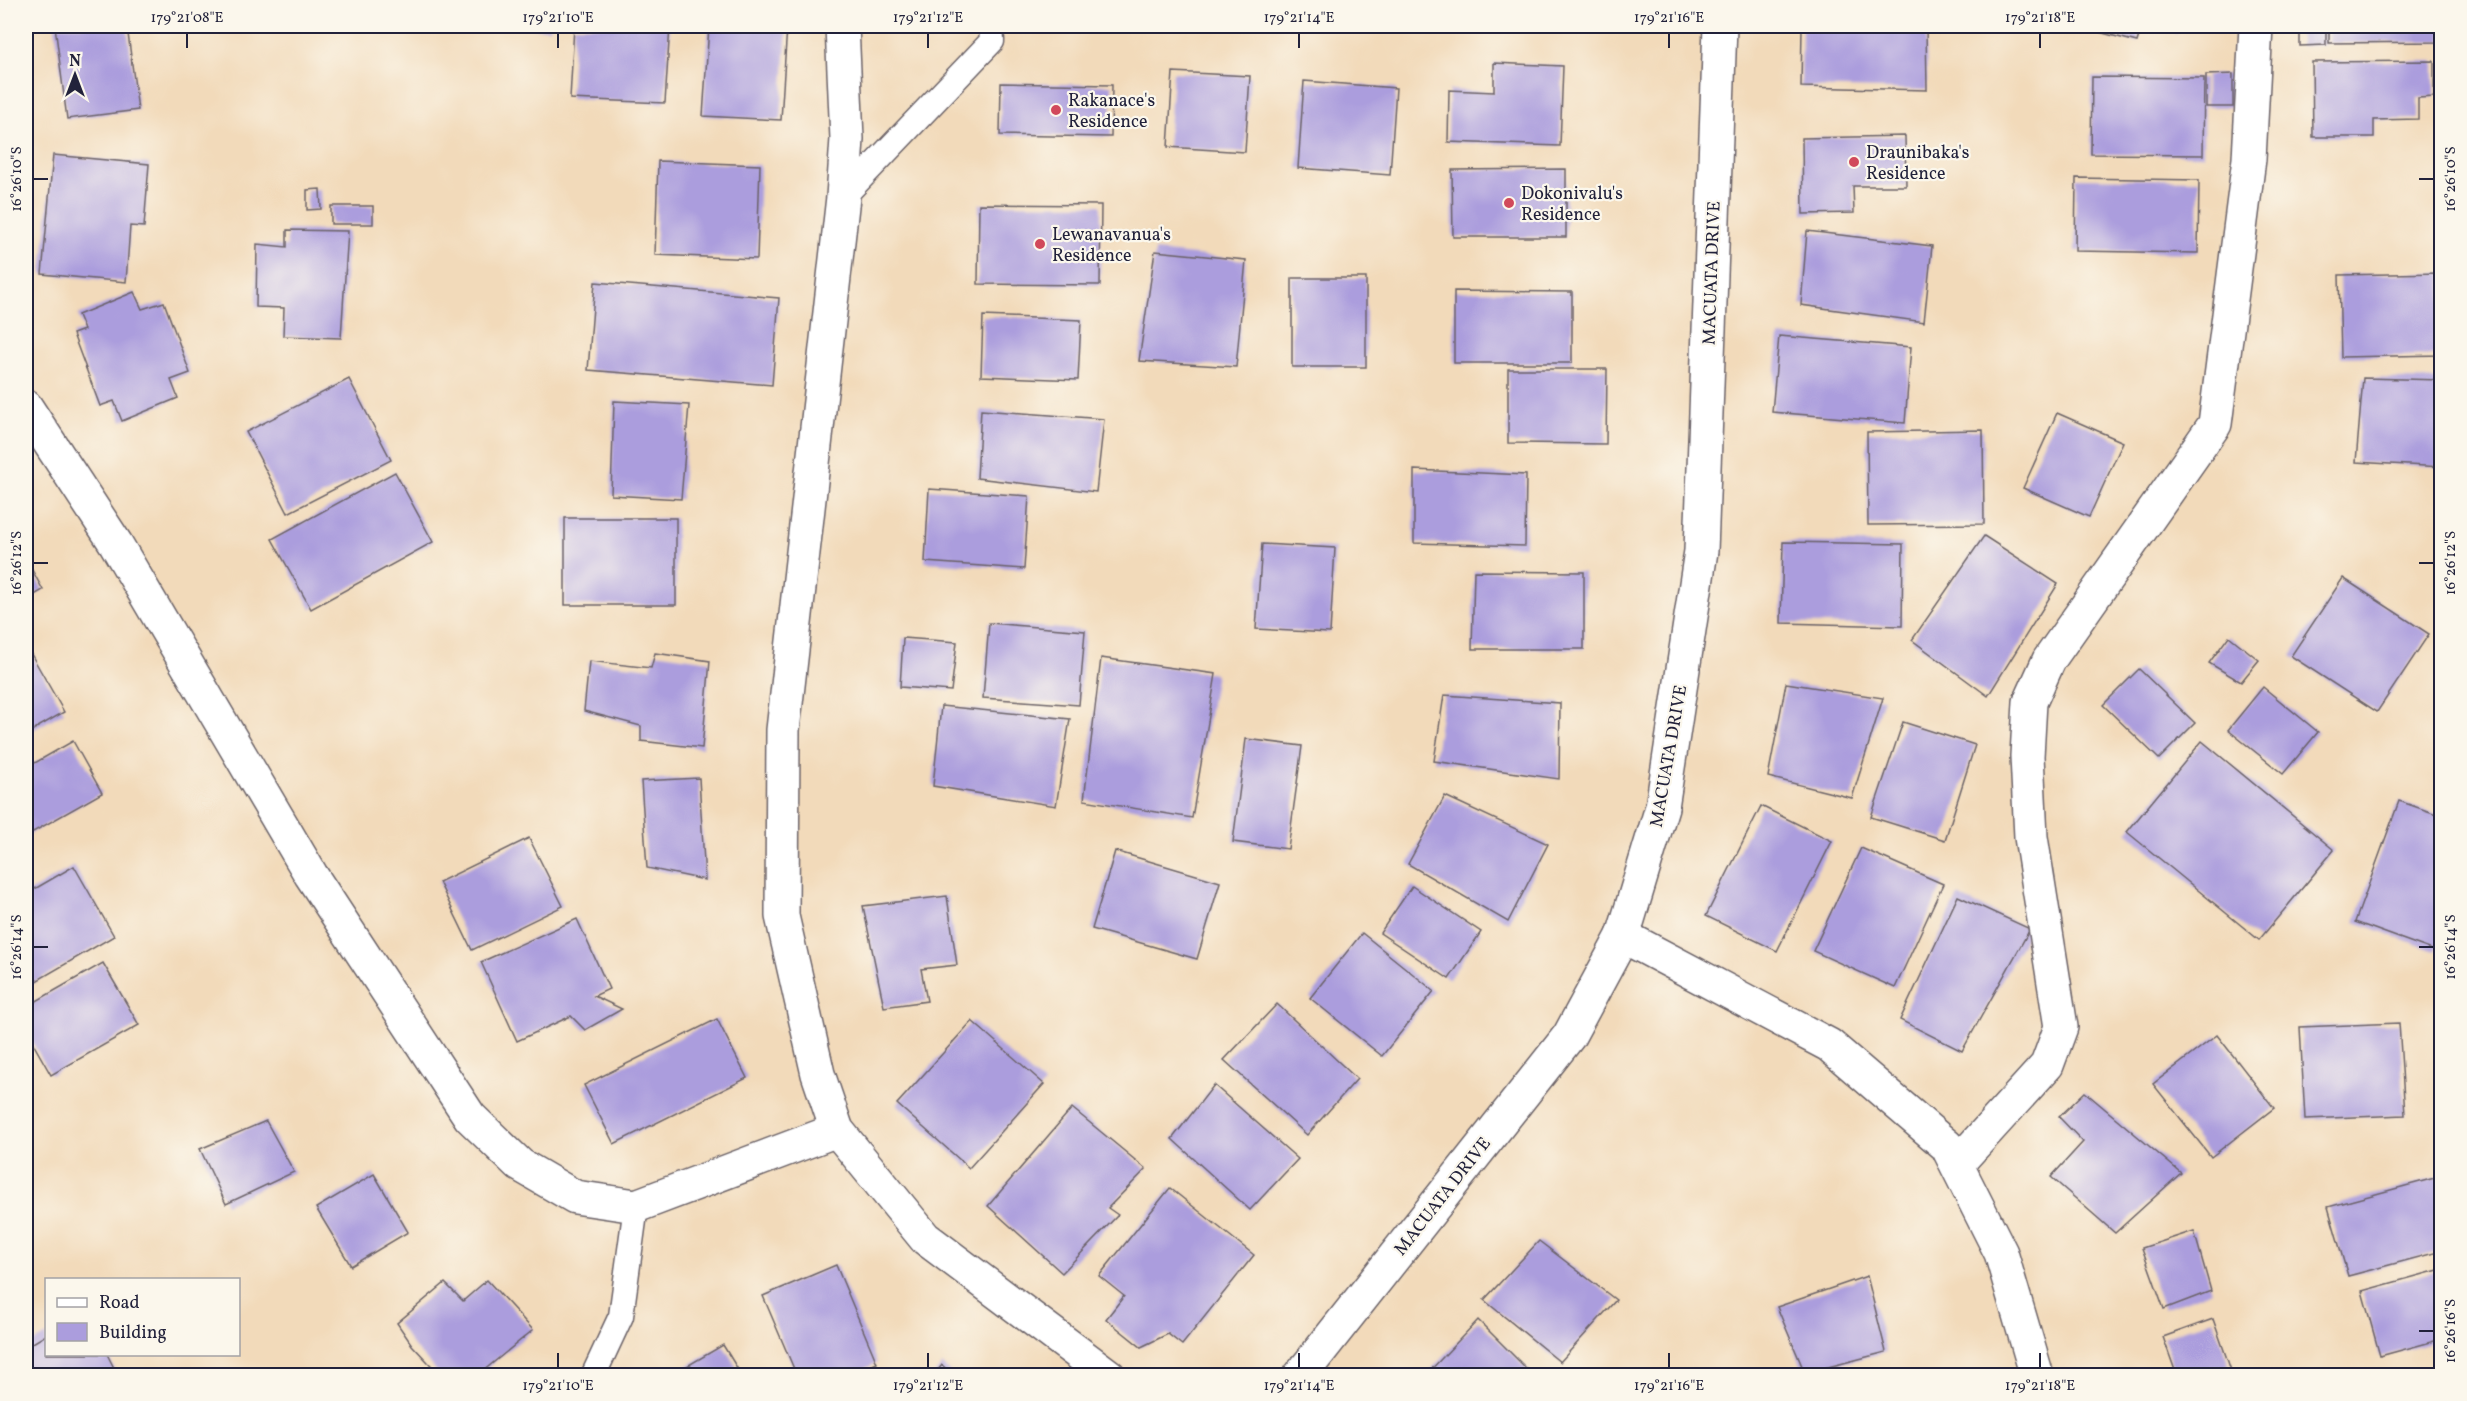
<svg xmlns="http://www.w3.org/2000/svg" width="2467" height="1401" viewBox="0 0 2467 1401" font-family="Vollkorn,serif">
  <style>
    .building { fill: #ab9ddd }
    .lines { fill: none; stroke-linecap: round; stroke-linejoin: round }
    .service-casing { stroke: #6b6267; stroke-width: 27 }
    .minor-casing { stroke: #6b6267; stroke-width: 36 }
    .service { stroke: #fff; stroke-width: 24 }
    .minor { stroke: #fff; stroke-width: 33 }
    .ticks { fill: none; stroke: #22223b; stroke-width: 2 }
    .poi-dot { fill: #d1495b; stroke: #fbf7ec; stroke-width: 2 }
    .labels { text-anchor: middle; stroke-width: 4.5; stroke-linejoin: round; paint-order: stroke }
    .poi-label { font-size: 18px; fill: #22223b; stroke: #fbf7ec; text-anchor: start }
    .street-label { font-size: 18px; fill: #22223b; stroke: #fbf7ec }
    .neatline { fill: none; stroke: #22223b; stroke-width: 2 }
    .ticks-label { font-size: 15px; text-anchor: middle; fill: #22223b }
  </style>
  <rect width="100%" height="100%" fill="#fbf7ec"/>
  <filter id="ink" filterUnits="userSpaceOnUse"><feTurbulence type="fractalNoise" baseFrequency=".0167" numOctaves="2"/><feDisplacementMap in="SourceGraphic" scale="12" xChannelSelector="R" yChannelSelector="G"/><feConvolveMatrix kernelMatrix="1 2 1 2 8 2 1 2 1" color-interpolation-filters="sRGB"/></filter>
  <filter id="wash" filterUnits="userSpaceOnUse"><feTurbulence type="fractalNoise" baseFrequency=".008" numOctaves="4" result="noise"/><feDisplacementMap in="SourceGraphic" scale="24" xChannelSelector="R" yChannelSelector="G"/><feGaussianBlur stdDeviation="1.35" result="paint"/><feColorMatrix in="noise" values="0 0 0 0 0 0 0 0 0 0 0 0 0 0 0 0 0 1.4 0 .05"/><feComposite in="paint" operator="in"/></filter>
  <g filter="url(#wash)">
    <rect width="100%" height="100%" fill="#f2daba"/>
    <g id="blocks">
      <g class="building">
        <path d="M 55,26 L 127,26 L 138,110 L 67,119 Z"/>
        <path d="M 514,26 L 550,26 L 549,29 L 514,27 Z"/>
        <path d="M 574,26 L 670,26 L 665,103 L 570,99 Z"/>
        <path d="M 709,26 L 787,26 L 781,120 L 703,116 Z"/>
        <path d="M 1802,26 L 1926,26 L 1927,90 L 1801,87 Z"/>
        <path d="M 2088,26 L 2142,26 L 2137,42 L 2087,29 Z"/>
        <path d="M 2148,26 L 2179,26 L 2177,34 Z"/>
        <path d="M 2300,26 L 2326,26 L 2326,45 L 2300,46 Z"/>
        <path d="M 2329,26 L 2442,26 L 2442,42 L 2329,43 Z"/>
        <path d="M 2434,61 L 2434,97 L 2418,98 L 2418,119 L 2374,120 L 2374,137 L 2313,137 L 2312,62 Z"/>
        <path d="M 1494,63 L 1563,66 L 1560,146 L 1448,142 L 1449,90 L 1494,92 Z"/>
        <path d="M 1173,72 L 1250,76 L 1245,152 L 1168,147 Z"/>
        <path d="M 2233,74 L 2233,107 L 2206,107 L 2206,75 Z"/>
        <path d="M 2092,77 L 2204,78 L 2203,155 L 2091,154 Z"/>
        <path d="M 1304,81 L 1396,88 L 1390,175 L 1298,168 Z"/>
        <path d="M 1001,83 L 1112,85 L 1111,137 L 1000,135 Z"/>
        <path d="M 1905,136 L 1906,186 L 1853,186 L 1854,213 L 1803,214 L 1802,138 Z"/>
        <path d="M 53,155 L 149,164 L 144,227 L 130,226 L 126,282 L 42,274 Z"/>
        <path d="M 658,161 L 760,165 L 757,259 L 655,255 Z"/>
        <path d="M 1566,169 L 1566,237 L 1453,237 L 1452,170 Z"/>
        <path d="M 2076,178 L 2199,180 L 2198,253 L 2075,251 Z"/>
        <path d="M 320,189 L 321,209 L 307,210 L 307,190 Z"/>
        <path d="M 979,204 L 1101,205 L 1100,285 L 978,284 Z"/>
        <rect x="331" y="206" width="42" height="18"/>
        <path d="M 287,230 L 348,231 L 341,338 L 283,336 L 284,308 L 256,307 L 257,244 L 287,247 Z"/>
        <path d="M 1807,231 L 1932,246 L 1924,322 L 1801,305 Z"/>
        <path d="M 1155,251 L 1246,260 L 1236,367 L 1139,361 Z"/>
        <path d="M 2442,273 L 2442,355 L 2341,357 L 2339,275 Z"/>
        <rect x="1292" y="278" width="74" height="89"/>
        <path d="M 595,282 L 779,298 L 772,385 L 588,370 Z"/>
        <path d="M 1454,291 L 1572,292 L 1572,363 L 1454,363 Z"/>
        <path d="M 134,292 L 142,309 L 164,302 L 190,373 L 171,380 L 178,398 L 122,421 L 114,401 L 100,406 L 73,334 L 84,330 L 78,315 Z"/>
        <path d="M 983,316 L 1081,320 L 1078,380 L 981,376 Z"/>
        <path d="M 1779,336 L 1911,347 L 1905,423 L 1772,412 Z"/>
        <path d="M 1508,369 L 1607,369 L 1606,444 L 1508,443 Z"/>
        <path d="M 2363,378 L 2442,380 L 2442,467 L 2356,462 Z"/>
        <path d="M 349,379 L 391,460 L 288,513 L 246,432 Z"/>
        <path d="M 614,401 L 689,405 L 681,499 L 611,495 Z"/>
        <path d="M 981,410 L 1104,419 L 1096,492 L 977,478 Z"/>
        <path d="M 2057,413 L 2123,442 L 2089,517 L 2023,488 Z"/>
        <path d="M 1983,430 L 1984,524 L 1868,525 L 1867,432 Z"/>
        <path d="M 1414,470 L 1526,475 L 1525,546 L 1414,543 Z"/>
        <path d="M 395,472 L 433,542 L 311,609 L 272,539 Z"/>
        <path d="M 929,489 L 1029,496 L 1024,569 L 925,562 Z"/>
        <rect x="565" y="518" width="111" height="87"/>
        <path d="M 1984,536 L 2058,584 L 1988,696 L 1912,640 Z"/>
        <path d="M 1783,542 L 1903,544 L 1902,626 L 1781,623 Z"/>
        <path d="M 1262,544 L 1335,548 L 1330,633 L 1256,629 Z"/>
        <path d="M 26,559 L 43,590 L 26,600 Z"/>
        <path d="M 1474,571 L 1584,572 L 1584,649 L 1472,649 Z"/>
        <path d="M 2343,578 L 2429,634 L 2377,712 L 2291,656 Z"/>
        <path d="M 989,623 L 1085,631 L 1079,705 L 983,698 Z"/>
        <path d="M 2229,636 L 2259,660 L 2241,682 L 2209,663 Z"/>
        <path d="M 903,638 L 957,642 L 951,691 L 900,687 Z"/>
        <path d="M 655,653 L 710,661 L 702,748 L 641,741 L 641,726 L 584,711 L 589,661 L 651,668 Z"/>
        <path d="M 31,654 L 64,712 L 26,734 L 26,657 Z"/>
        <path d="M 1101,658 L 1216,674 L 1192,818 L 1084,800 Z"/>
        <path d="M 2139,669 L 2195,723 L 2159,759 L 2103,705 Z"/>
        <path d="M 1786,683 L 1883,698 L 1852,798 L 1768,777 Z"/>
        <path d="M 2263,687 L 2318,732 L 2283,774 L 2228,730 Z"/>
        <path d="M 1444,695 L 1560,703 L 1559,779 L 1434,761 Z"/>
        <path d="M 941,706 L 1070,719 L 1056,806 L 933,786 Z"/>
        <path d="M 1903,722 L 1975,745 L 1945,840 L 1871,817 Z"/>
        <path d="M 1246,739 L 1302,746 L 1288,849 L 1233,842 Z"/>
        <path d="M 73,741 L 102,793 L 26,836 L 26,768 Z"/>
        <path d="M 2202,741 L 2334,850 L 2259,940 L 2127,832 Z"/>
        <path d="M 699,778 L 705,880 L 647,868 L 641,781 Z"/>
        <path d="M 1445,796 L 1548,844 L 1508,922 L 1408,864 Z"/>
        <path d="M 2399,801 L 2442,816 L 2442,932 L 2435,951 L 2355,922 Z"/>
        <path d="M 1761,806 L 1832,841 L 1777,951 L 1706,916 Z"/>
        <path d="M 529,838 L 563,906 L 472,950 L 439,882 Z"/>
        <path d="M 1861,848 L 1943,884 L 1895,988 L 1813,951 Z"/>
        <path d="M 1115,851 L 1220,882 L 1197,959 L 1092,929 Z"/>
        <path d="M 74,866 L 114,936 L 26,987 L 26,894 Z"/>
        <path d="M 1412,886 L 1481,932 L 1449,979 L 1380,933 Z"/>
        <path d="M 947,896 L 957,965 L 921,969 L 927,1001 L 884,1007 L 863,906 Z"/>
        <path d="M 1958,896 L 2030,929 L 1962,1051 L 1900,1020 Z"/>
        <path d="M 577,919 L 609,989 L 594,996 L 622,1009 L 585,1030 L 571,1016 L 517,1041 L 481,962 Z"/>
        <path d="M 1362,933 L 1434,991 L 1382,1056 L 1310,998 Z"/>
        <path d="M 103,963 L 139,1025 L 51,1075 L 26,1031 L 26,1007 Z"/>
        <path d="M 1277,1004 L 1357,1079 L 1307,1135 L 1224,1060 Z"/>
        <path d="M 717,1019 L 747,1078 L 614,1144 L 584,1085 Z"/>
        <path d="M 972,1021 L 1044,1084 L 969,1168 L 897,1104 Z"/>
        <path d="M 2399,1023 L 2405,1115 L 2305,1119 L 2300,1027 Z"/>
        <path d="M 2217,1035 L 2274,1108 L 2211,1157 L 2153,1084 Z"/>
        <path d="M 1214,1085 L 1298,1159 L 1250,1210 L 1172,1139 Z"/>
        <path d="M 2085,1092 L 2181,1173 L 2115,1233 L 2051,1177 L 2083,1142 L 2059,1117 Z"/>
        <path d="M 1072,1108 L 1146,1169 L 1108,1208 L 1118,1215 L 1062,1273 L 988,1206 Z"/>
        <path d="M 266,1121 L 294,1172 L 226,1204 L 200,1149 Z"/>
        <path d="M 374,1174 L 408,1232 L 351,1266 L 316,1208 Z"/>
        <path d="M 2442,1176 L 2442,1251 L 2348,1276 L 2328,1207 Z"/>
        <path d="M 1170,1188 L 1254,1255 L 1182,1345 L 1168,1334 L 1141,1347 L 1106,1319 L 1124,1296 L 1099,1276 Z"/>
        <path d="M 2194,1231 L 2211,1291 L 2164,1309 L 2142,1248 Z"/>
        <path d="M 1539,1241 L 1616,1300 L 1560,1362 L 1484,1300 Z"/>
        <path d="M 836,1265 L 877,1363 L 848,1376 L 797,1376 L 763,1296 Z"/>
        <path d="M 2442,1269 L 2442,1339 L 2380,1356 L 2362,1291 Z"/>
        <path d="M 1867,1276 L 1886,1352 L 1805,1373 L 1777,1307 Z"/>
        <path d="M 487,1280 L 533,1330 L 477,1376 L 441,1376 L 412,1345 L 397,1323 L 445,1283 L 463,1301 Z"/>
        <path d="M 2213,1319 L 2233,1376 L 2177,1376 L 2163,1337 Z"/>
        <path d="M 1478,1320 L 1534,1376 L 1425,1376 Z"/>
        <path d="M 46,1335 L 46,1354 L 107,1354 L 118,1376 L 26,1376 L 26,1347 Z"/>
        <path d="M 723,1345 L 742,1376 L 670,1376 Z"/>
        <path d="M 942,1365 L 954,1376 L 933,1376 Z"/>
      </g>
    </g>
  </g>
  <g filter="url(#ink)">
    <use href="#blocks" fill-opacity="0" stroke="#6b6267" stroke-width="1.5"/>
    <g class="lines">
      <g class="service-casing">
        <g id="service">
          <path d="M 843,197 L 992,41 L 991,26"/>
          <path d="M 593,1376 L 621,1316 L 636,1206"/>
        </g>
      </g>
      <g class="minor-casing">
        <g id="minor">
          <path d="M 842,26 L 847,139 L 843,197 L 783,730 L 782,916 L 818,1074 L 837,1130 L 925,1238 L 1109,1376"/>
          <path d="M 26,407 L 116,544 L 311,875 L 470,1117 L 520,1165 L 575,1197 L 636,1206 L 837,1130"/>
          <path d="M 1623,936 L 1829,1045 L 1947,1146 L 2001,1253 L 2037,1376"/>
          <path d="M 1957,1164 L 2047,1065 L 2061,1027 L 2031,837 L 2027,756 L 2030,702 L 2049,660 L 2215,424 L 2249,159 L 2256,26"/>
          <path d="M 1300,1376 L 1569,1036 L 1623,936 L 1662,807 L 1701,551 L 1720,26"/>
        </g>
      </g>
      <use href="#service" class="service"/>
      <use href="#minor" class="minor"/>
    </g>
  </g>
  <path class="ticks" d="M 187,33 L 187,48M 558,33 L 558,48M 928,33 L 928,48M 1299,33 L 1299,48M 1669,33 L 1669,48M 2040,33 L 2040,48M 33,179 L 48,179M 2419,179 L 2434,179M 33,563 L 48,563M 2419,563 L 2434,563M 33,947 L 48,947M 2419,947 L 2434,947M 2419,1331 L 2434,1331M 558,1353 L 558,1368M 928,1353 L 928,1368M 1299,1353 L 1299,1368M 1669,1353 L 1669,1368M 2040,1353 L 2040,1368"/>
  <g class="poi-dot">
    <circle cx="1056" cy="110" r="6"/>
    <circle cx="1854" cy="162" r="6"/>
    <circle cx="1509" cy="203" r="6"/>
    <circle cx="1040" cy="244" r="6"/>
  </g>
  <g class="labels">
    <g class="poi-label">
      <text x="1068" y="106">Rakanace's<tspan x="1068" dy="21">Residence</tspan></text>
      <text x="1866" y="158">Draunibaka's<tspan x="1866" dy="21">Residence</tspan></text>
      <text x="1521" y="199">Dokonivalu's<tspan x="1521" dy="21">Residence</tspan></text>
      <text x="1052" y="240">Lewanavanua's<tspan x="1052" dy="21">Residence</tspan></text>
    </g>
    <g class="street-label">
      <text transform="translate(1711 273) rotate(-88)" y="6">MACUATA DRIVE</text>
      <text transform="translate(1668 756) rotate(-80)" y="6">MACUATA DRIVE</text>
      <text transform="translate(1442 1196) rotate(-52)" y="6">MACUATA DRIVE</text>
    </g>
  </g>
  <rect width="2467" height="1401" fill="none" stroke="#fbf7ec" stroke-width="66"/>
  <rect x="45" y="1278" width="195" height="78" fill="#fbf7ec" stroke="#a4a2a5" stroke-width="1.5"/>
  <rect x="57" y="1298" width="30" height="9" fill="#ffffff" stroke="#a4a2a5" stroke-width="1.5"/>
  <text x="99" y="1308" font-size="18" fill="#22223b">Road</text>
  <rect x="57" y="1323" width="30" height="18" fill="#ab9ddd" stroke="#a4a2a5" stroke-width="1.5"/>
  <text x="99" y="1338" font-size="18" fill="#22223b">Building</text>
  <g transform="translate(75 75)" stroke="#fbf7ec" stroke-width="4.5" paint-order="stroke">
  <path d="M0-4.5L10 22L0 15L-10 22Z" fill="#22223b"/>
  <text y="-9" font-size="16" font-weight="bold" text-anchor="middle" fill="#22223b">N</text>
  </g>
  <rect x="33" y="33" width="2401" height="1335" class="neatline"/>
  <g class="ticks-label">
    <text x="187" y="22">179°21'08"E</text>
    <text x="558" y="22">179°21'10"E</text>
    <text x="928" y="22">179°21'12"E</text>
    <text x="1299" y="22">179°21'14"E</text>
    <text x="1669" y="22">179°21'16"E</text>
    <text x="2040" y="22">179°21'18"E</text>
    <text transform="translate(16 179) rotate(-90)" y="5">16°26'10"S</text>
    <text transform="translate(2450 179) rotate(-90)" y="5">16°26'10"S</text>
    <text transform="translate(16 563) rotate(-90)" y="5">16°26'12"S</text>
    <text transform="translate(2450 563) rotate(-90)" y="5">16°26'12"S</text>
    <text transform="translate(16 947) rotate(-90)" y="5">16°26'14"S</text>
    <text transform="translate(2450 947) rotate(-90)" y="5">16°26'14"S</text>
    <text transform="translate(2450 1331) rotate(-90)" y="5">16°26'16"S</text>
    <text x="558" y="1390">179°21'10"E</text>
    <text x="928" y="1390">179°21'12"E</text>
    <text x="1299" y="1390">179°21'14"E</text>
    <text x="1669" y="1390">179°21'16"E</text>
    <text x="2040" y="1390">179°21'18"E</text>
  </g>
</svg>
